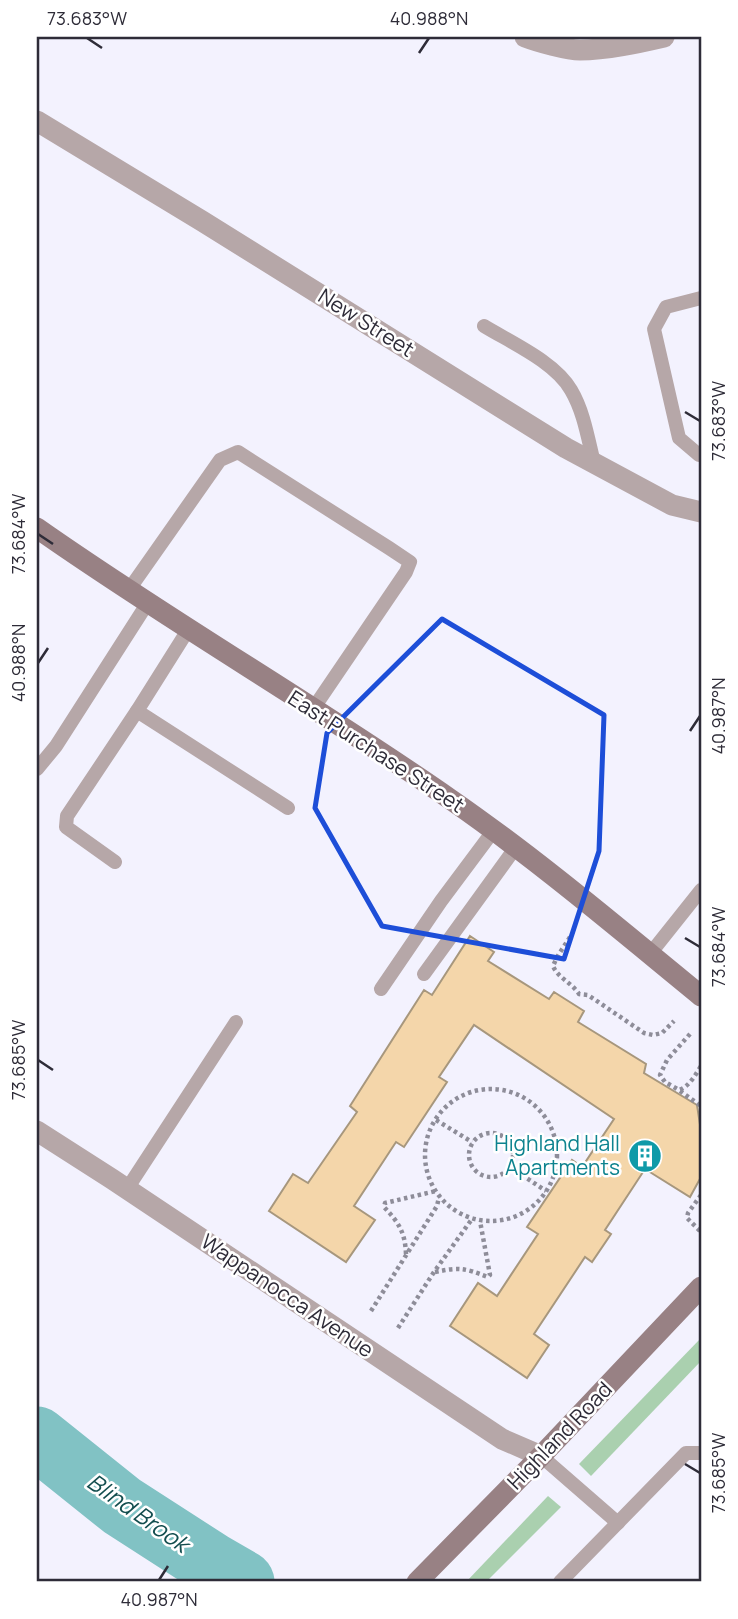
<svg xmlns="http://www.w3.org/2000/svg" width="738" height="1619" viewBox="0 0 738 1619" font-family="Manrope,sans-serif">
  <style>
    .green { fill: #aad0af }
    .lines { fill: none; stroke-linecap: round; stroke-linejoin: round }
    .river { stroke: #81c2c4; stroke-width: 63 }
    .building { fill: #f4d6aa; stroke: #a7977d; stroke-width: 2 }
    .path { stroke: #8e8d99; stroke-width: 4.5; stroke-dasharray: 3.5 3.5; stroke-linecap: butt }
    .lane { stroke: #b6a7a8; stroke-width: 14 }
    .street { stroke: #b6a7a8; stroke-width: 21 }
    .secondary { stroke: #988184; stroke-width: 21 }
    .marked { fill: none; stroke: #1d4ed8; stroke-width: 5; stroke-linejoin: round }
    .ticks { fill: none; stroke: #2e2c38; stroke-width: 2.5 }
    .labels { text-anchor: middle; stroke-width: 5; stroke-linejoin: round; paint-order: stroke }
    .street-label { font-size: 21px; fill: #2e2c38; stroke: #fff }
    .culture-label { font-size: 21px; fill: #0d838f; stroke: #fff; text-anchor: end }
    .water-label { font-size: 23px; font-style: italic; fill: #134e4f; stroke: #fff }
    .neatline { fill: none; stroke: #2e2c38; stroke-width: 2.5 }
    .ticks-label { font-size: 18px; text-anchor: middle; fill: #2e2c38 }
  </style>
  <rect width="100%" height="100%" fill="#f3f2fe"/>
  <g class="green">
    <path d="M 701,1338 L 701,1361 L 591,1476 L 579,1464 Z"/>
    <path d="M 548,1496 L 561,1507 L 486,1582 L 466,1582 Z"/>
  </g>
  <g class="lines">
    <path class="river" d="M 37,1438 L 122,1506 L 212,1564 L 243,1582"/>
  </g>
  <path class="building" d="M 470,936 L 494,952 L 488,961 L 549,999 L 554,992 L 584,1011 L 578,1022 L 646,1064 L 644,1073 L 697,1105 L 701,1131 L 701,1177 L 690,1197 L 645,1169 L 605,1230 L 611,1234 L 592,1262 L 585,1257 L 534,1334 L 549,1345 L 527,1378 L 450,1326 L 478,1283 L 497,1296 L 538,1234 L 527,1227 L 572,1160 L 582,1167 L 614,1119 L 474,1025 L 439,1077 L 447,1082 L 404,1147 L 396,1142 L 354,1206 L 375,1220 L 346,1262 L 269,1211 L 293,1174 L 308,1183 L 357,1112 L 350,1106 L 424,990 L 432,995 Z"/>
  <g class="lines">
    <g class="path">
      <path d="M 570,937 L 557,957 L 553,966 C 558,978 571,982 579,994 L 588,995 L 644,1033 L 653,1035 L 662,1033 L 674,1021"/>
      <path d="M 690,1034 L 667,1060 L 660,1075 L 665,1082 L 679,1090 C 689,1087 696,1074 701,1066"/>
      <circle cx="491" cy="1155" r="66"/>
      <path d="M 680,1091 L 701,1106"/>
      <path d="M 436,1120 L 472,1142"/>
      <circle cx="491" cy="1155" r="22"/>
      <path d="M 510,1167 L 546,1191"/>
      <path d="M 701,1195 L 688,1213 L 687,1218 L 701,1232"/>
      <path d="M 406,1254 C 405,1232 399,1223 384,1207 L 385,1203 L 436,1191"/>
      <path d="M 435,1272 C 460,1267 464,1268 488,1277 L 490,1275 L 480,1221"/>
      <path d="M 371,1311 L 437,1206 L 439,1197"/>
      <path d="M 398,1328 L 434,1272 L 472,1219"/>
    </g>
    <g class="lane">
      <path d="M 701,298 L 666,307 L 654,329 L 679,438 L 699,455 L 701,455"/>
      <path d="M 484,326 C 512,343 555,362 571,390 C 584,412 588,439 594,463"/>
      <path d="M 128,591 L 220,460 L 238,452 L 389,548 L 410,562 L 406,572 L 313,709"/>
      <path d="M 188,630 L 137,711 L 288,808"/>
      <path d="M 37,769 L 56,746 L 147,604"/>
      <path d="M 115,862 L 66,827 L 67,816 L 137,711"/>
      <path d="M 650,954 L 701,890"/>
      <path d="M 424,974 L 516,847"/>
      <path d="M 381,989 L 441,901 L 494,830"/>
      <path d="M 127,1189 L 236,1022"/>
      <path d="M 541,1456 L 618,1523"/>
      <path d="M 560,1582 L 686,1453 L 701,1453"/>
    </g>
    <g class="street">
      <path d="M 525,37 C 538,42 567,50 580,50 C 607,50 638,43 664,37"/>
      <path d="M 37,121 L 202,221 L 566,448 L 672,505 L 701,512"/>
      <path d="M 37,1131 L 112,1179 L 502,1439 L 541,1456"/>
    </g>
    <g class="secondary">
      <path d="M 37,528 C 172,623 315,705 450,799 C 538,860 619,929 701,996"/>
      <path d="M 417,1582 L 541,1456 L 701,1287"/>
    </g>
  </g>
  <path class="marked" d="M 442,619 L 604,715 L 599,851 L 564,959 L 382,926 L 315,808 L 327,733 Z"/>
  <path class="ticks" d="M 87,38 L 102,48M 419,53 L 429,38M 685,412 L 700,421M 38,534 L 53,544M 38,663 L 48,648M 690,731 L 700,716M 685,938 L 700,947M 38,1060 L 53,1070M 685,1464 L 700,1473M 159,1580 L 168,1566"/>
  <defs>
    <g id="building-disc" transform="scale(1.75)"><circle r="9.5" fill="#0f9aa8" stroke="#fff"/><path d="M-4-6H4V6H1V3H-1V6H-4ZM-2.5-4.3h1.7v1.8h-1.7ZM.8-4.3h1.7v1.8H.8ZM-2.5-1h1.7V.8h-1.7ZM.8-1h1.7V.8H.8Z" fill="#fff"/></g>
  </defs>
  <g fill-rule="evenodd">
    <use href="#building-disc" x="645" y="1156"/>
  </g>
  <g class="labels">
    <g class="street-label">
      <text transform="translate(366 323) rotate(32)" y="7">New Street</text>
      <text transform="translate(376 752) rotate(33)" y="7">East Purchase Street</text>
      <text transform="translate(287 1296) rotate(34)" y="7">Wappanocca Avenue</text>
      <text transform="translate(560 1436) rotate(-46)" y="7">Highland Road</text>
    </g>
    <g class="culture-label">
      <text x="620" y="1151">Highland Hall<tspan x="620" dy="24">Apartments</tspan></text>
    </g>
    <g class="water-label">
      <text transform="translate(138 1513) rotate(35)" y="8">Blind Brook</text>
    </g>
  </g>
  <rect width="738" height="1619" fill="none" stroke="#ffffff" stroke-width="77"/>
  <rect x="38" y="38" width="662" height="1542" class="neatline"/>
  <g class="ticks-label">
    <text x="87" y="25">73.683°W</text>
    <text x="429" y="25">40.988°N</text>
    <text transform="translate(719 421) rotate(-90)" y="6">73.683°W</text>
    <text transform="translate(19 534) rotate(-90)" y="6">73.684°W</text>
    <text transform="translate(19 663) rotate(-90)" y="6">40.988°N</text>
    <text transform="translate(719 716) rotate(-90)" y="6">40.987°N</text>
    <text transform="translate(719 947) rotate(-90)" y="6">73.684°W</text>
    <text transform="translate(19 1060) rotate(-90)" y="6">73.685°W</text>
    <text transform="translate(719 1473) rotate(-90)" y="6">73.685°W</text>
    <text x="159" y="1606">40.987°N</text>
  </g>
</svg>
